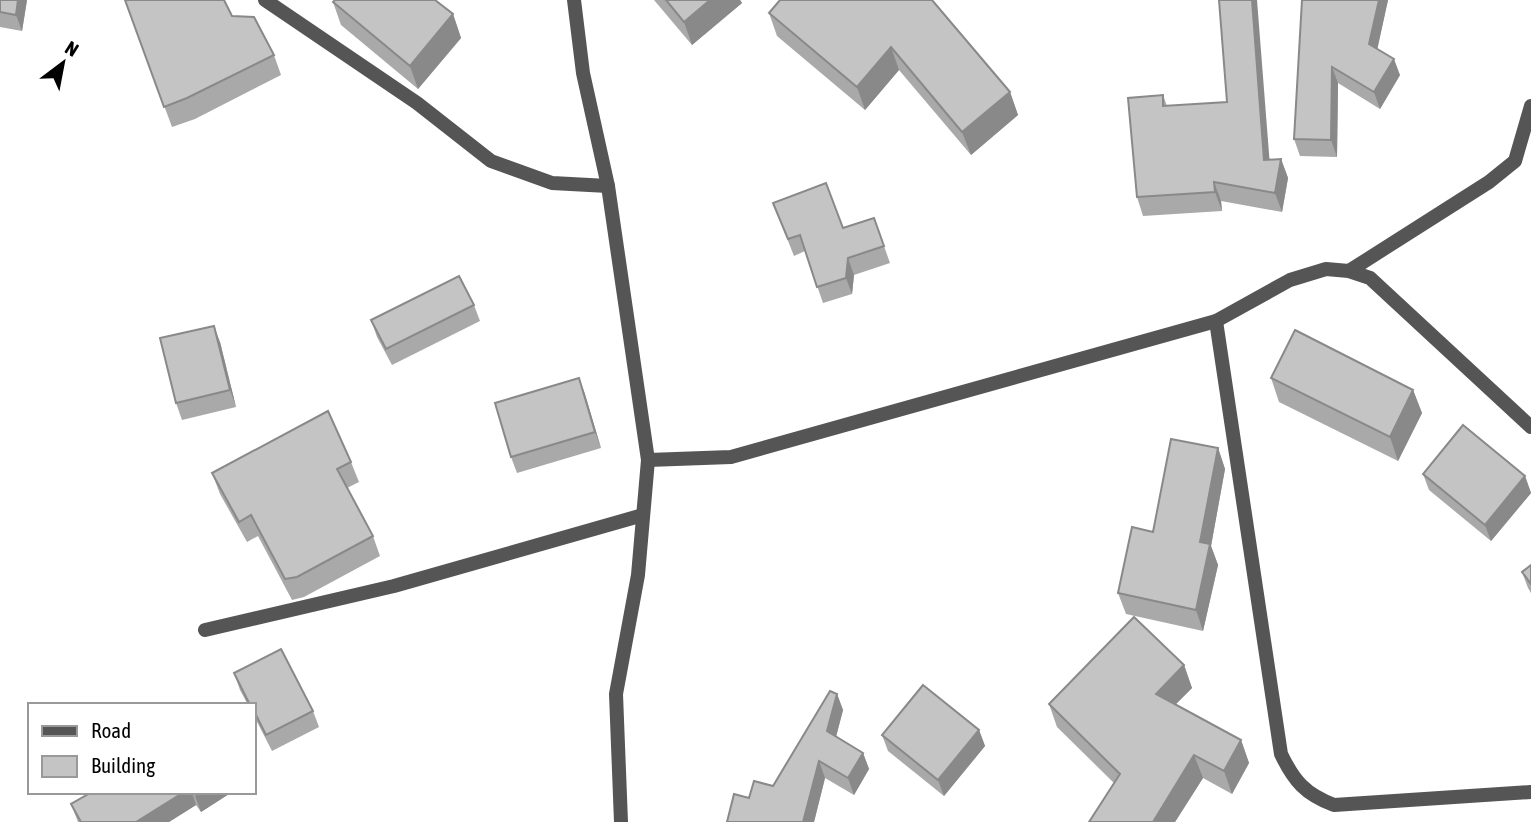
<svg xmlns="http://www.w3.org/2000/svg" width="1531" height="822" viewBox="0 0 1531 822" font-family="'Asap Condensed',sans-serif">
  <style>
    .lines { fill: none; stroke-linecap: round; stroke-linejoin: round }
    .street { stroke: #555; stroke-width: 14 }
    .wall { fill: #a9a9a9 }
    .shaded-wall { fill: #898989 }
    .building { fill: #c4c4c4; stroke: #898989; stroke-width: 2 }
  </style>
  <rect width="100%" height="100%" fill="#fff"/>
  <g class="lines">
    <g class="street">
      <path d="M 265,0 L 417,103 L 491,161 L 552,183 L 608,186"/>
      <path d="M 574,0 L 583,73 L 608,186 L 648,460 L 638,575 L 616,694 L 621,822"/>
      <path d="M 1349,271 L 1489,182 L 1515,161 L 1531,106"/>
      <path d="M 1216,321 L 1281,754 C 1294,781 1305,794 1334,805 L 1531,792"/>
      <path d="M 648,460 L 731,457 L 1216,321 L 1290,280 L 1326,269 L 1349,271 L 1370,278 L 1531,427"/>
      <path d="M 205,630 L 394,586 L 643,515"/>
    </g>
  </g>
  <g class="wall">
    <path d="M 0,0 L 27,0 L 22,31 L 0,27 Z"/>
    <path d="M 125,0 L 232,16 L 274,55 L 281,75 L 195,119 L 172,127 Z"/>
    <path d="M 654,0 L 740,0 L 742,3 L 692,45 Z"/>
    <path d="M 780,0 L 1010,92 L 1018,115 L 971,155 L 899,70 L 865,110 L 777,36 L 769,13 Z"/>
    <path d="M 1302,0 L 1388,0 L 1377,49 L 1400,75 L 1380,109 L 1338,83 L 1337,157 L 1300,156 L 1294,139 Z"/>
    <path d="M 333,2 L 453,14 L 461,38 L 418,89 L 341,25 Z"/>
    <path d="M 1163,95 L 1167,106 L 1270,159 L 1281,159 L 1288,178 L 1282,212 L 1221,201 L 1222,211 L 1143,216 L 1137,197 Z"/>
    <path d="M 773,203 L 843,228 L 874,218 L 890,263 L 854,275 L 852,294 L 823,303 L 805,251 L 794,256 Z"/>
    <path d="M 474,305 L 480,321 L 392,365 L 377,337 L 371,320 Z"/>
    <path d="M 220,342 L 236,407 L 182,420 L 176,403 Z"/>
    <path d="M 579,378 L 601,448 L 517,473 L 511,457 Z"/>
    <path d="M 1271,378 L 1413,390 L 1422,413 L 1398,461 L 1279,402 Z"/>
    <path d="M 1218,448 L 1225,469 L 1211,546 L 1218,565 L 1203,631 L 1126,614 L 1118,593 L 1153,532 Z"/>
    <path d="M 351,462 L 359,482 L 347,488 L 373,536 L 380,556 L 304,597 L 292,600 L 258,536 L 247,542 L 220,494 L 212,473 Z"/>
    <path d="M 1423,474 L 1525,476 L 1531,493 L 1491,541 L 1429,490 Z"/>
    <path d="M 1531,565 L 1531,593 L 1528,588 L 1522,572 Z"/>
    <path d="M 1184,665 L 1192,688 L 1176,704 L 1241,740 L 1249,763 L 1232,794 L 1203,778 L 1175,822 L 1089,822 L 1114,783 L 1057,727 L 1049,704 Z"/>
    <path d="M 234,673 L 313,711 L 319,727 L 272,751 L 254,716 L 254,705 L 248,705 L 240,690 Z"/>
    <path d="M 837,694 L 843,710 L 836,737 L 863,753 L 869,769 L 854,795 L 825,778 L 814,822 L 727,822 L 749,798 L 773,786 Z"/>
    <path d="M 979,730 L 985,746 L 944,796 L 888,751 L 882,735 Z"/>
    <path d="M 92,792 L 228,792 L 229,794 L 201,812 L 196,805 L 169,822 L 78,822 L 71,804 Z"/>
  </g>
  <g class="shaded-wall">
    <path d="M 18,0 L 27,0 L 22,31 L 16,15 Z"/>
    <path d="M 710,0 L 740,0 L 742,3 L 692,45 L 684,22 Z"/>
    <path d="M 1252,0 L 1257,0 L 1271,179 L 1264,160 Z"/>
    <path d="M 1379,0 L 1388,0 L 1375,60 L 1369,44 Z"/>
    <path d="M 453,14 L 461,38 L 418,89 L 410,66 Z"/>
    <path d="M 891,47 L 899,70 L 865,110 L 857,87 Z"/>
    <path d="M 1394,59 L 1400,75 L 1380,109 L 1374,92 Z"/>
    <path d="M 1332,67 L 1338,83 L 1337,157 L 1331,140 Z"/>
    <path d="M 1010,92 L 1018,115 L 971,155 L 962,132 Z"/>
    <path d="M 1281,159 L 1288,178 L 1282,212 L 1275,193 Z"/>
    <path d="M 1214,182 L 1221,201 L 1222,211 L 1215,192 Z"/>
    <path d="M 848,258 L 854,275 L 852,294 L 846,278 Z"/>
    <path d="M 214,326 L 220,342 L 236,407 L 230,390 Z"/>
    <path d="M 579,378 L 585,394 L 601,448 L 595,432 Z"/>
    <path d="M 1413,390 L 1422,413 L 1398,461 L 1390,437 Z"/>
    <path d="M 1218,448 L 1225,469 L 1211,546 L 1218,565 L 1203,631 L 1196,610 L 1200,542 Z"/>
    <path d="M 1525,476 L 1531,493 L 1491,541 L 1485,525 Z"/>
    <path d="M 1184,665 L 1192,688 L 1164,716 L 1156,694 Z"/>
    <path d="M 837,694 L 843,710 L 833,748 L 827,731 Z"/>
    <path d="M 979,730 L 985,746 L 944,796 L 938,780 Z"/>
    <path d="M 1241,740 L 1249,763 L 1232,794 L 1224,771 Z"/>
    <path d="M 863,753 L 869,769 L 854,795 L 848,778 Z"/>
    <path d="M 1194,755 L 1203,778 L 1175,822 L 1153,822 Z"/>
    <path d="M 819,761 L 825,778 L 814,822 L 803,822 Z"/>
    <path d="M 184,792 L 192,792 L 196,805 L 169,822 L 136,822 Z"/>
    <path d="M 201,792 L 228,792 L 229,794 L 201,812 L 195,796 Z"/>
  </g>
  <g class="building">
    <path d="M 0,0 L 18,0 L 16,15 L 0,12 Z"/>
    <path d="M 125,0 L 224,0 L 232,16 L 254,17 L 274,55 L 187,98 L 164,107 Z"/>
    <path d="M 335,0 L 435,0 L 453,14 L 410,66 L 333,2 Z"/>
    <path d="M 666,0 L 710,0 L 684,22 Z"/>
    <path d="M 780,0 L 932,0 L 1010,92 L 962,132 L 891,47 L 857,87 L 769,13 Z"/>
    <path d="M 1219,0 L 1252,0 L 1264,160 L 1281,159 L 1275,193 L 1214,182 L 1215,192 L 1137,197 L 1128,98 L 1163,95 L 1163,106 L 1227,102 Z"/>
    <path d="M 1302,0 L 1379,0 L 1369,44 L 1394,59 L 1374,92 L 1332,67 L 1331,140 L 1294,139 Z"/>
    <path d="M 826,183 L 843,228 L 874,218 L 884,246 L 848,258 L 846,278 L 817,287 L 800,235 L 788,239 L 773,203 Z"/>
    <path d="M 459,276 L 474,305 L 386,349 L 371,320 Z"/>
    <path d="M 214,326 L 230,390 L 176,403 L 160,338 Z"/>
    <path d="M 1295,330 L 1413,390 L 1390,437 L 1271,378 Z"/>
    <path d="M 579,378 L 595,432 L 511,457 L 495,403 Z"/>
    <path d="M 328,411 L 351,462 L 337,469 L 373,536 L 297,577 L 285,579 L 251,515 L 239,522 L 212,473 Z"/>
    <path d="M 1463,425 L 1525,476 L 1485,525 L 1423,474 Z"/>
    <path d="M 1171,439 L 1218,448 L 1200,542 L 1210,544 L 1196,610 L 1118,593 L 1132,527 L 1153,532 Z"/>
    <path d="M 1531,565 L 1531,584 L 1522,572 Z"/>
    <path d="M 1134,617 L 1184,665 L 1156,694 L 1241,740 L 1224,771 L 1194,755 L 1153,822 L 1089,822 L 1120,774 L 1049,704 Z"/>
    <path d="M 281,649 L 313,711 L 266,735 L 254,711 L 254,705 L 250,705 L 234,673 Z"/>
    <path d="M 923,685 L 979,730 L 938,780 L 882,735 Z"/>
    <path d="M 830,691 L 837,694 L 827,731 L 863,753 L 848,778 L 819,761 L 803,822 L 727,822 L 734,794 L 749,798 L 754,781 L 773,786 Z"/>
    <path d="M 92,792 L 184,792 L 136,822 L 81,822 L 71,804 Z"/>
  </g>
  <rect x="28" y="703" width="228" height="91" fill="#ffffff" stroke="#999999" stroke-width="2"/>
  <rect x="42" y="726" width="35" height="10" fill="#555555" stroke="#999999" stroke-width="2"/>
  <text x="91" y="738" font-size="21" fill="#000000">Road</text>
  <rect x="42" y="756" width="35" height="21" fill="#c4c4c4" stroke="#999999" stroke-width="2"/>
  <text x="91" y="773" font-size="21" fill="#000000">Building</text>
  <g transform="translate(63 63) rotate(32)" stroke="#ffffff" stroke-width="5" paint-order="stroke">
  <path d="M0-5L12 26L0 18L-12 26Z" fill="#000000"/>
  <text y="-10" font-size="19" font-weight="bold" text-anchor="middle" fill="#000000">N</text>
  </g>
</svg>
